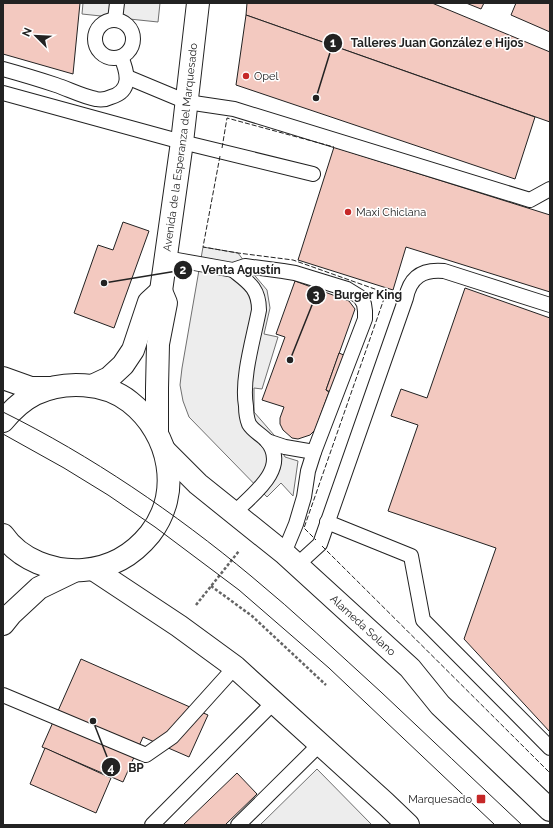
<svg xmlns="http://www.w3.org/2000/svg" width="553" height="828" viewBox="0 0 553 828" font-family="Raleway,sans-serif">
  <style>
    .parking { fill: #ededed; stroke: #6f6f6f }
    .building { fill: #f3c9c0; stroke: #222 }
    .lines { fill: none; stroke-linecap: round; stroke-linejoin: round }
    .lane-casing { stroke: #222; stroke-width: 16 }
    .secondary-casing { stroke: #222; stroke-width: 24 }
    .path { stroke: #646464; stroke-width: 2.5; stroke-dasharray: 3 2; stroke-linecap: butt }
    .lane { stroke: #fff; stroke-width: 14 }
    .secondary { stroke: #fff; stroke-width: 22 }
    .tram { stroke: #222; stroke-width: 1 }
    .fence { stroke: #222; stroke-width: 1; stroke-dasharray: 5 2; stroke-linecap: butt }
    .poi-dot { fill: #c62828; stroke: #fff; stroke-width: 1.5 }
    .labels { text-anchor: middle; stroke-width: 3; stroke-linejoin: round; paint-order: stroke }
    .poi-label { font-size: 11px; fill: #222; stroke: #fff; text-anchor: start }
    .street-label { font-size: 11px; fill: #222; stroke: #fff }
    .leader { fill: none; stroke: #222; stroke-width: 1.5 }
    .callout-dot { fill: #222; stroke: #fff; stroke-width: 1.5 }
    .mark-label { font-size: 12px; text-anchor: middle; font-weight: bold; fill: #fff }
    .callout-label { font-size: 12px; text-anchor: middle; font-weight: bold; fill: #222; stroke: #fff; stroke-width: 3; stroke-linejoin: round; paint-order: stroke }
  </style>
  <rect width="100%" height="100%" fill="#fff"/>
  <g class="parking">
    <path d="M 83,3 L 160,3 L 158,22 L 82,14 Z"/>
    <path d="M 203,247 L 238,253 L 256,277 L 267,290 L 270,308 L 264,334 L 278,337 L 262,389 L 254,388 L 254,412 L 274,435 L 285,457 L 298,461 L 293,496 L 281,483 L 267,497 L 189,417 L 183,401 L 180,385 L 182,368 Z"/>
    <path d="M 317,769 L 372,825 L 260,825 Z"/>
  </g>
  <g class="building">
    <path d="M 3,3 L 80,3 L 73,74 L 3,54 Z"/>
    <path d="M 247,3 L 432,3 L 550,52 L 550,122 L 246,15 Z"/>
    <path d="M 466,3 L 484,3 L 481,9 Z"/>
    <path d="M 516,3 L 550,3 L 550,32 L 511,15 Z"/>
    <path d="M 246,15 L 535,117 L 515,179 L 236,85 Z"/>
    <path d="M 334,147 L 550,215 L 550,292 L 406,247 L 393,290 L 298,260 Z"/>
    <path d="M 123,222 L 149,231 L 114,328 L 74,313 L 98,245 L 113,250 Z"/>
    <path d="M 295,281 L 349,301 L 355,309 L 326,390 L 329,392 L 315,430 L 310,435 L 298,439 L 292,438 L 283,430 L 280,424 L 280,418 L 284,407 L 262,400 L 285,337 L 276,334 Z"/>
    <path d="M 465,288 L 550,318 L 550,732 L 464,639 L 496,548 L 388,511 L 418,425 L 391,416 L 401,389 L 427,398 Z"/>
    <path d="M 339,353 L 351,358 L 337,395 L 326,390 Z"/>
    <path d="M 81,659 L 208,715 L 189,757 L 143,737 L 123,782 L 42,747 Z"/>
    <path d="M 45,748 L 111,778 L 96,813 L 30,784 Z"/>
    <path d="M 237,773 L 257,794 L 225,825 L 183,825 Z"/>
  </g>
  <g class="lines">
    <g class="lane-casing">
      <g id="lane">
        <path d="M 115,20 L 117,3"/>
        <circle cx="114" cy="39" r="19"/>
        <path d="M 3,69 C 21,74 38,79 56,85 C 68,89 84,97 96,99 C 101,100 107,99 111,97 C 132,91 128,73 121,57"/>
        <path d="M 127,77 L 187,102 L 234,109 L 530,200 L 550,189"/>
        <path d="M 3,93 L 182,142 L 313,174"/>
        <path d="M 166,258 L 233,270 L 245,266 L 283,271 L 295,273 L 347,289 L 360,297 L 364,304 L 365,311 L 365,319 L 314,452 L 308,471 L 304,497 L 296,524 L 284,553"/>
        <path d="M 233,270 C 248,282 259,288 259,310 C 254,337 241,379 246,406 C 246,411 247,419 249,424 C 253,431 262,435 267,441 C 290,468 252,495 234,513"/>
        <path d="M 267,441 L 285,447 L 314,452"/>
        <path d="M 327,522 L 411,556 L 423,620 L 550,748"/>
        <path d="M 297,565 L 320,544 L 406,298 C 410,277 423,269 444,271 L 550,305"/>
        <path d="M 3,695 L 146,755 L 172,737 L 235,667"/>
        <path d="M 152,825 L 274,702"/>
        <path d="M 238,825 L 320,744"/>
      </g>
    </g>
    <g class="secondary-casing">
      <g id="secondary">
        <path id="s1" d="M 161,291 L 182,142 L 198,3"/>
        <path d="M 3,378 L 31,388 L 50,388"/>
        <path d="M 92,386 L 109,378 L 123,365 L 133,350 L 149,302 L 161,291"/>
        <path d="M 3,421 C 12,410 23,400 35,394 C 64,380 105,382 130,402 C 171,434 182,493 150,534 C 133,555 110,568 83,570 C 53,572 20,560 3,535"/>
        <path d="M 157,432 L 157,388 L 158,344 L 166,303 L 161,291"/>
        <path id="s2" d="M 165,451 L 198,484 L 284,553 L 410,668 L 440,705 L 550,810"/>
        <path d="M 93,569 L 179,626 L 235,667 L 385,803 L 408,825"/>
        <path d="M 3,624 L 11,614 L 39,588 L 74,571"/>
      </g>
    </g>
    <g class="path">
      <path d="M 211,586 L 252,616 L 326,685"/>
      <path d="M 196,605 L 239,551"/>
    </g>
    <use href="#lane" class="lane"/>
    <use href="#secondary" class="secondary"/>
    <g class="tram">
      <path d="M 3,412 C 92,456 175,513 251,576 C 296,613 338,653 381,692 C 428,736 475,781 522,825"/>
      <path d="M 3,434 L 64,468 L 108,495 L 155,527 L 239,590 L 329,668 L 495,825"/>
    </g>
    <g class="fence">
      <path d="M 222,148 L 227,118 L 334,147"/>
      <path d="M 220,156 L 203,247 L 238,253 L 293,260 L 386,293 L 304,528 L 316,540"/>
      <path d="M 322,546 L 550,773"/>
    </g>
  </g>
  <g class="poi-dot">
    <circle cx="246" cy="76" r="4"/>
    <circle cx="348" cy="212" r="4"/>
    <rect x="476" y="794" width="10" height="10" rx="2"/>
  </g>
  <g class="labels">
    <g class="poi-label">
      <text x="254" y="80">Opel</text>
      <text x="356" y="216">Maxi Chiclana</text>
      <text x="472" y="803" text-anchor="end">Marquesado</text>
    </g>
    <g class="street-label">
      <text dy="4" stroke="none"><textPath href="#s1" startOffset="145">Avenida de la Esperanza del Marquesado</textPath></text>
      <text dy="4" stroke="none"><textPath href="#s2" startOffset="264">Alameda Solano</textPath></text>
    </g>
  </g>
  <path class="leader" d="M316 98L333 43M104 283L183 270M290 360L316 295M93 721L111 767"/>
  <g class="callout-dot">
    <circle cx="316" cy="98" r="4"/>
    <circle cx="104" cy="283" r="4"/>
    <circle cx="290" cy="360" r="4"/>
    <circle cx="93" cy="721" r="4"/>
    <circle cx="333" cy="43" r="10"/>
    <circle cx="183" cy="270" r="10"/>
    <circle cx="316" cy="295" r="10"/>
    <circle cx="111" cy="767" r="10"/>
  </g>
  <g class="mark-label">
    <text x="333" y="47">1</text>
    <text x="183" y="274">2</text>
    <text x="316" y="299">3</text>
    <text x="111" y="772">4</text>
  </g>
  <g class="callout-label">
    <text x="437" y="47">Talleres Juan González e Hijos</text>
    <text x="241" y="274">Venta Agustín</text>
    <text x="368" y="299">Burger King</text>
    <text x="136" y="772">BP</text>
  </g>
  <rect width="553" height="828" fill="none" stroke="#222222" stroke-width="8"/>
  <g transform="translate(36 36) rotate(294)" stroke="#ffffff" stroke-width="3" paint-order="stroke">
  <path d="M0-3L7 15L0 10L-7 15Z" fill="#222222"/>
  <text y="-6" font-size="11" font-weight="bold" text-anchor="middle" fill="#222222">N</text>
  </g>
</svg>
